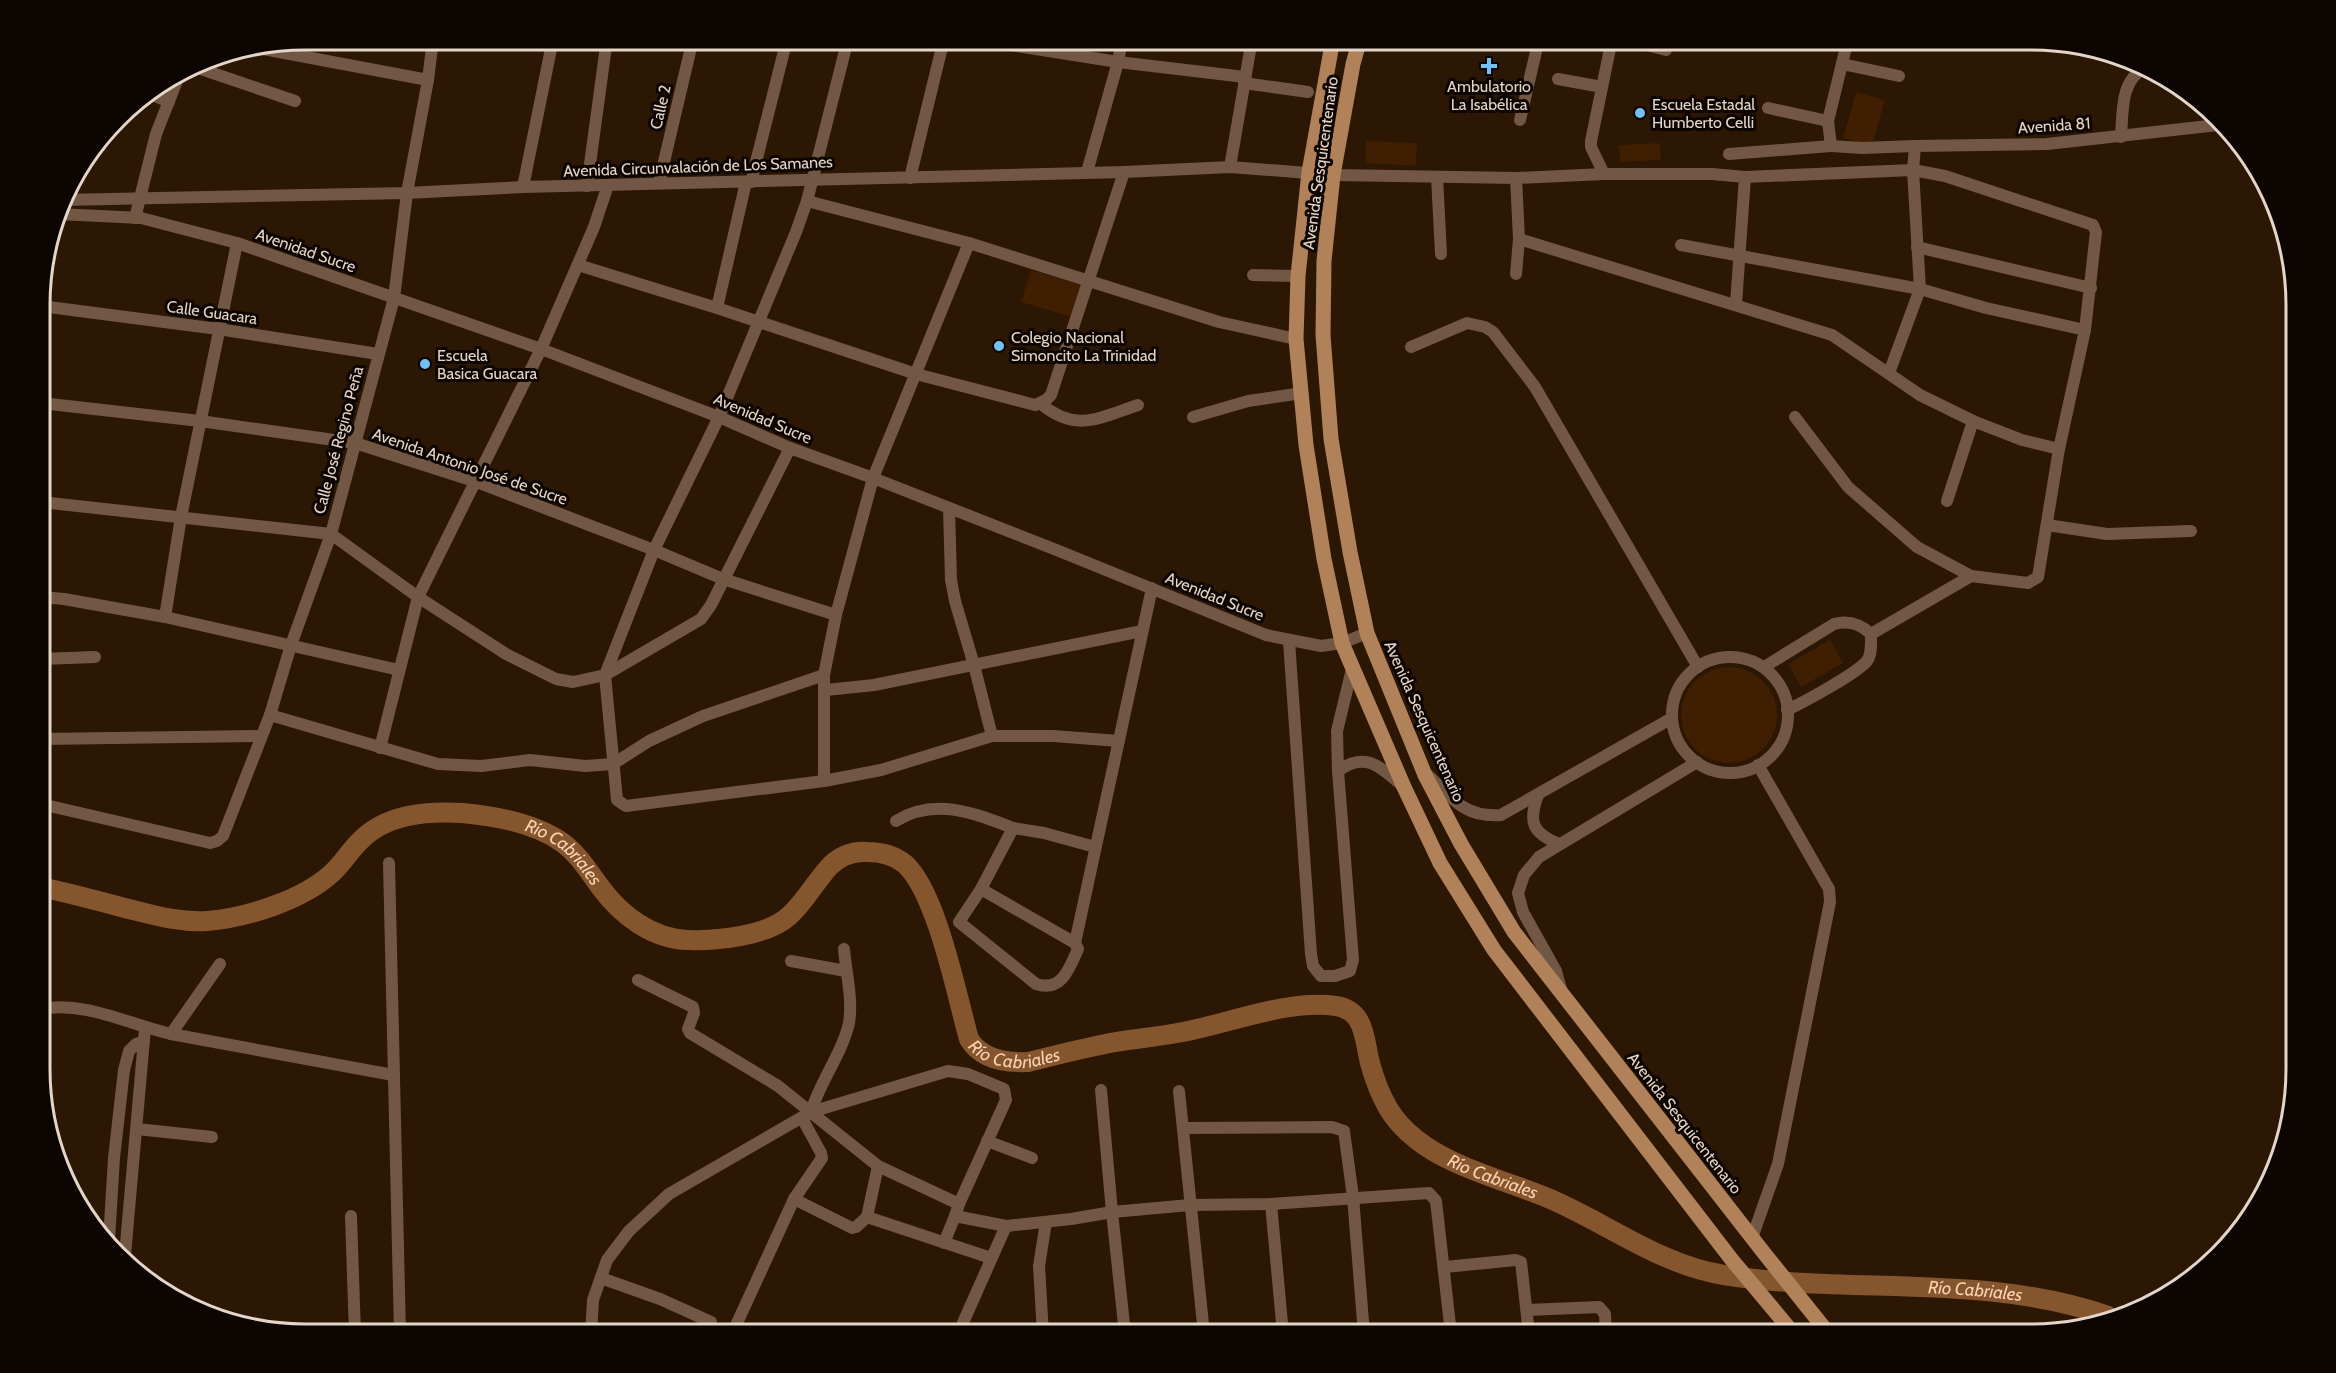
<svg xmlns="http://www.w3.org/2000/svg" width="2336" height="1373" viewBox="0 0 2336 1373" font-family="Cabin,sans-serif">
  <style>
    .green { fill: #3f1e01 }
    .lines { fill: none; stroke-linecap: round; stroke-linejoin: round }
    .river { stroke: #85552e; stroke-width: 20 }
    .minor { stroke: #725844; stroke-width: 12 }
    .major { stroke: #b1815a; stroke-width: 15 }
    .poi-dot { fill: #71c1f5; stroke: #0d0501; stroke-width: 2 }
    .labels { text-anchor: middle; stroke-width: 6; stroke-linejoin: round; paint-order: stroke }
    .poi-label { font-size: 16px; fill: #e4d5c9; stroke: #0d0501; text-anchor: start }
    .street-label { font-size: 16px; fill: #e4d5c9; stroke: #0d0501 }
    .water-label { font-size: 18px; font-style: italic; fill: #fed0ae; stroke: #0d0501 }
    .rim { fill: none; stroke: #e4d5c9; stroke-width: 3 }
  </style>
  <rect width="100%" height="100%" fill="#2c1604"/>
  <g class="green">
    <path d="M 1856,92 L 1885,100 L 1872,146 L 1843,138 Z"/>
    <path d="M 1366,141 L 1417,143 L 1416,166 L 1365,163 Z"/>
    <path d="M 1660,143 L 1661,160 L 1620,162 L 1619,145 Z"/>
    <path d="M 1031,270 L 1081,285 L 1072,317 L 1021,302 Z"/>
    <path d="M 1830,640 L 1843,663 L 1801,687 L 1788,664 Z"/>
    <circle cx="1729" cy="715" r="48"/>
  </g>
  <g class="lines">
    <path class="river" id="s1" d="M 41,887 C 68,893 95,900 121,907 C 150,914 178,923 207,921 C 246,918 303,900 332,873 C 342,864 349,852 359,842 C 385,814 426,811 462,813 C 496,816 535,823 563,843 C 579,855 589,872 601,888 C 621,915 652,939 688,940 C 717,941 767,936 789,916 C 805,902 815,882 830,866 C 840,856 852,851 867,852 C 881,852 894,855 905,864 C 937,893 957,997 969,1039 C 981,1059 1006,1063 1028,1062 C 1057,1055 1087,1047 1116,1042 C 1140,1038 1164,1036 1188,1031 C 1233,1022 1291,999 1336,1006 C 1366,1011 1364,1040 1370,1063 C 1374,1078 1380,1094 1388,1108 C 1402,1132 1428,1150 1452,1161 C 1483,1176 1517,1185 1548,1198 C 1607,1223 1660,1265 1724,1275 C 1852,1295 1985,1273 2108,1316"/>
    <g class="minor">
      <path d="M 848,39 L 807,201 L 796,232 L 719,417 L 654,550 L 605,675 L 617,800 L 626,806 L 824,781 L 881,770 L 992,736 L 1053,736 L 1119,741"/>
      <path d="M 973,39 L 1118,62 L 1245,77"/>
      <path d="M 1625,39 L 1666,50"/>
      <path d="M 1848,39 L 1828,121 L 1831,146 L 1862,148 L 1915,146"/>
      <path d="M 258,48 L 428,80"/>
      <path d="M 1842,64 L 1899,76"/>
      <path d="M 192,66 L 295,101"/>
      <path d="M 1558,79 L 1602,87"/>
      <path d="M 1244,83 L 1308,92"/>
      <path d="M 148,93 L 169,102"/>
      <path d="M 1768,108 L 1828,121"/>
      <path d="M 1520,120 L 1539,39"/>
      <path d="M 2121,137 C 2123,111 2120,80 2146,67"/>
      <path d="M 1729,154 L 1831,146"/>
      <path d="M 1230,167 L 1252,39"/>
      <path d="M 1087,172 L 1118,62 L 1122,39"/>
      <path d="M 1604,174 L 1591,147 L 1591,141 L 1612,39"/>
      <path d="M 1437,177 L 1441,254"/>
      <path d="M 910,178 L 944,39"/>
      <path d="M 1516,178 L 1519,239 L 1832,335 L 1920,395 L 1973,421 L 2022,440 L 2059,449"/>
      <path d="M 751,182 L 787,39"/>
      <path d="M 659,183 L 693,39"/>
      <path d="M 587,186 L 607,39"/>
      <path d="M 523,187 L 553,39"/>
      <path d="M 62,200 L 407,193 L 523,187 L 1124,172 L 1230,167 L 1333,175 L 1516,178 L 1604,174 L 1712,174 L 1745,177 L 1913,170 L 1945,176 L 2093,225 L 2096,232 L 2085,330 L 2059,449 L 2038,577 L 2028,583 L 1971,576 L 1917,547 L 1848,487 L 1795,417"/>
      <path d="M 807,201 L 969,243 L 1219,322 L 1296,339"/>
      <path d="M 58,214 L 141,218 L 237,243 L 541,349 L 719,417 L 790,448 L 873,478 L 1054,549 L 1266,635 L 1321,646 L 1342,643 L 1367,633"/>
      <path d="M 135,218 L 156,134 L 180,73"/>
      <path d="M 1681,245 L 1920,289 L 1986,308 L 2085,330"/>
      <path d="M 1917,247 L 2091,288"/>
      <path d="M 578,265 L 717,308 L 916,374 L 1035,405 L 1046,400 L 1051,395 L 1124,172"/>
      <path d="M 1516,274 L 1519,239"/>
      <path d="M 1253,275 L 1298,276"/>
      <path d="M 1736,304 L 1745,177"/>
      <path d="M 41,306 L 218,329 L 378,354"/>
      <path d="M 717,308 L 746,182"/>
      <path d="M 1411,347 L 1467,323 L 1485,327 L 1493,332 L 1535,387 L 1698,667"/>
      <path d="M 1889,373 L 1920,289 L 1913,170 L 1915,146 L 2047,144 L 2218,125"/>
      <path d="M 41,403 L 200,421 L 355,443 L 474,481 L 654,550 L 723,579 L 836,615"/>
      <path d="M 1041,404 C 1076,433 1099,418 1138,405"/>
      <path d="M 1193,417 L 1248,401 L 1302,393"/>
      <path d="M 1947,501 L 1973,421"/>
      <path d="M 41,502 L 331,534 L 418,597 L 506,654 L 556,679 L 573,682 L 605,675 L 701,619 L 711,605 L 790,448"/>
      <path d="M 949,508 L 951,580 L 955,601 L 974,665 L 992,736"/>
      <path d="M 2047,525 L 2107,534 L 2191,531"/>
      <path d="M 41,597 L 64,599 L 165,617 L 399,670"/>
      <path d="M 165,617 L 181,517 L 237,243"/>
      <path d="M 1871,634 L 1971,576"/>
      <path d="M 1289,641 L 1311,954 L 1313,966 L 1321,976 L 1335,976 L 1350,971 L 1353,960 L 1338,771 L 1337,731 L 1352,669"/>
      <circle cx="1730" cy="715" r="58"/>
      <path d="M 41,659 L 95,657"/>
      <path d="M 1764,667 L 1834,624 C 1849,620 1860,624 1871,634 C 1871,643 1872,654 1867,661 C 1856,674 1804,702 1787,710"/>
      <path d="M 826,690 L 874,685 L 1142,631"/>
      <path d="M 270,715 L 438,764 L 481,766 L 530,760 L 585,766 L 613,764 L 649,741 L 703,716 L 824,675"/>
      <path d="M 41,739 L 260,736"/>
      <path d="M 380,748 L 418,597 L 541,349 L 594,227 L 608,185"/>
      <path d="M 1338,771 C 1366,750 1381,768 1404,787"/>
      <path d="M 1429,776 C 1452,799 1466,818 1501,815 L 1672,718"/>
      <path d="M 824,781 L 824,675 L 836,615 L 873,478 L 969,243"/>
      <path d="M 1538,795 C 1528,822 1532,833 1559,844"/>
      <path d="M 41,804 L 210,843 L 217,841 L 223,836 L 270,715 L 291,645 L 331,534 L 394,298 L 407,193 L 428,80 L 433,39"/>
      <path d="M 896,821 C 934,797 975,813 1013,828"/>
      <path d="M 1095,847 L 1044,833 L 1013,828 L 981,889 L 959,922 L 1036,984 C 1062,992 1069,969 1078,949 L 1075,943 L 1152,588"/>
      <path d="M 389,863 L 400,1334"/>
      <path d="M 981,889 L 1075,943"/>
      <path d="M 791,961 L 846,971"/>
      <path d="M 638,980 L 693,1007 L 694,1013 L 688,1029 L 690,1033 L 778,1086 L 878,1166 L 959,1204 L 955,1216 L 1006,1226 L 1071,1219 L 1112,1212 L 1190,1205 L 1271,1204 L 1429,1193 L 1436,1201 L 1451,1334"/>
      <path d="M 1561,989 L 1556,971 L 1523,912 L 1518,893 L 1524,875 L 1539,857 L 1697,762"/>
      <path d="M 41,1009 C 87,1001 127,1024 171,1034 L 220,964"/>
      <path d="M 171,1034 L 393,1075"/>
      <path d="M 1101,1090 L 1112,1212 L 1125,1334"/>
      <path d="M 1179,1091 L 1204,1334"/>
      <path d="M 811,1112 C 820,1081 842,1054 849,1023 C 853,999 846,973 844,949"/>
      <path d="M 1183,1128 L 1332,1127 L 1344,1131 L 1353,1197 L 1364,1334"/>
      <path d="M 137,1129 L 212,1137"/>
      <path d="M 987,1141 L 1032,1158"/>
      <path d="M 878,1166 L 867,1217 L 991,1258"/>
      <path d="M 794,1199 L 852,1228 L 856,1227 L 867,1217"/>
      <path d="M 1271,1204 L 1283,1334"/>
      <path d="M 351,1216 L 355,1334"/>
      <path d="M 1752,1238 L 1778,1164 L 1830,902 L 1829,889 L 1758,765"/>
      <path d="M 109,1240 L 114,1158 L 124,1070 L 129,1051 L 136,1044 L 144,1041"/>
      <path d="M 944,1243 L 955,1216"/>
      <path d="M 125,1255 L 145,1028"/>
      <path d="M 1445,1267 L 1516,1260 L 1521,1262 L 1529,1334"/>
      <path d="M 601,1278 L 660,1299 L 711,1322"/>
      <path d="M 1527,1310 L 1599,1307 L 1605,1314 L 1606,1334"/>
      <path d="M 591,1334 L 593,1300 L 607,1260 L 629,1231 L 669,1194 L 811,1112 L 948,1071 L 968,1074 L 1004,1089 L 1006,1100 L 959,1204"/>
      <path d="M 732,1334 L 794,1199 L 822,1158 L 821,1153 L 802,1118"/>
      <path d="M 958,1334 L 1006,1226"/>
      <path d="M 1043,1334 L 1039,1266 L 1046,1222"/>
    </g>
    <g class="major">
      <path d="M 1333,39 L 1309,172 L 1298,276 L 1296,339 L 1306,445 L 1324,559 L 1342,643 L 1404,787 L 1440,863 L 1494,950 L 1732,1260 L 1794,1334"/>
      <path d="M 1360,39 L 1353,64 L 1333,175 L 1324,261 L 1323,335 L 1331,439 L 1350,552 L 1367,633 L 1425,775 L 1461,844 L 1514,932 L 1764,1253 L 1829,1334"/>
    </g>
  </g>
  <g class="poi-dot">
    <path d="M1486 57h6v6h6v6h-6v6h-6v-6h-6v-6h6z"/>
    <circle cx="1640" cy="113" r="6"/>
    <circle cx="999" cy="346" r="6"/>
    <circle cx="425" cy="364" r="6"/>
  </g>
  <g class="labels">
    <g class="poi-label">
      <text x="1489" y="92" text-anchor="middle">Ambulatorio<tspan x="1489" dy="18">La Isabélica</tspan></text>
      <text x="1652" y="110">Escuela Estadal<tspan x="1652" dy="18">Humberto Celli</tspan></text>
      <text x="1011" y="343">Colegio Nacional<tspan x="1011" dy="18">Simoncito La Trinidad</tspan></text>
      <text x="437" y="361">Escuela<tspan x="437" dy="18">Basica Guacara</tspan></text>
    </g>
    <g class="street-label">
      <text transform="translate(660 107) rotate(-77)" y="6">Calle 2</text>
      <text transform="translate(2054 125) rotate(-4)" y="6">Avenida 81</text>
      <text transform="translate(1320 163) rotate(-82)" y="6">Avenida Sesquicentenario</text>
      <text transform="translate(698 166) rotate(-2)" y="6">Avenida Circunvalación de Los Samanes</text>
      <text transform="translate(306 250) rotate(19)" y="6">Avenidad Sucre</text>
      <text transform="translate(212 312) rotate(8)" y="6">Calle Guacara</text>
      <text transform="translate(763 418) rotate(23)" y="6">Avenidad Sucre</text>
      <text transform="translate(338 440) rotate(-75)" y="6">Calle José Regino Peña</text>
      <text transform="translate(470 466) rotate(19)" y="6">Avenida Antonio José de Sucre</text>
      <text transform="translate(1215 596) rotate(22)" y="6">Avenidad Sucre</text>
      <text transform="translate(1425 721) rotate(66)" y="6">Avenida Sesquicentenario</text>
      <text transform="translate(1685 1123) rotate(52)" y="6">Avenida Sesquicentenario</text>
    </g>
    <g class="water-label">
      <text dy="6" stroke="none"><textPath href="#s1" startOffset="570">Río Cabriales</textPath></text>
      <text dy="6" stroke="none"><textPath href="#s1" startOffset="1220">Río Cabriales</textPath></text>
      <text dy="6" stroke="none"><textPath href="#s1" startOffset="1797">Río Cabriales</textPath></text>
      <text dy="6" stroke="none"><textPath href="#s1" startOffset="2301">Río Cabriales</textPath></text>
    </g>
  </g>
  <path d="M0 0H2336V1373H0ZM305 50H2031A255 255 0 0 1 2286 305V1069A255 255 0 0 1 2031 1324H305A255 255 0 0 1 50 1069V305A255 255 0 0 1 305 50Z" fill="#0d0501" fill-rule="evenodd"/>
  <path class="rim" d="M305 50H2031A255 255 0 0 1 2286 305V1069A255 255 0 0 1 2031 1324H305A255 255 0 0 1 50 1069V305A255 255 0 0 1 305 50Z"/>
</svg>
